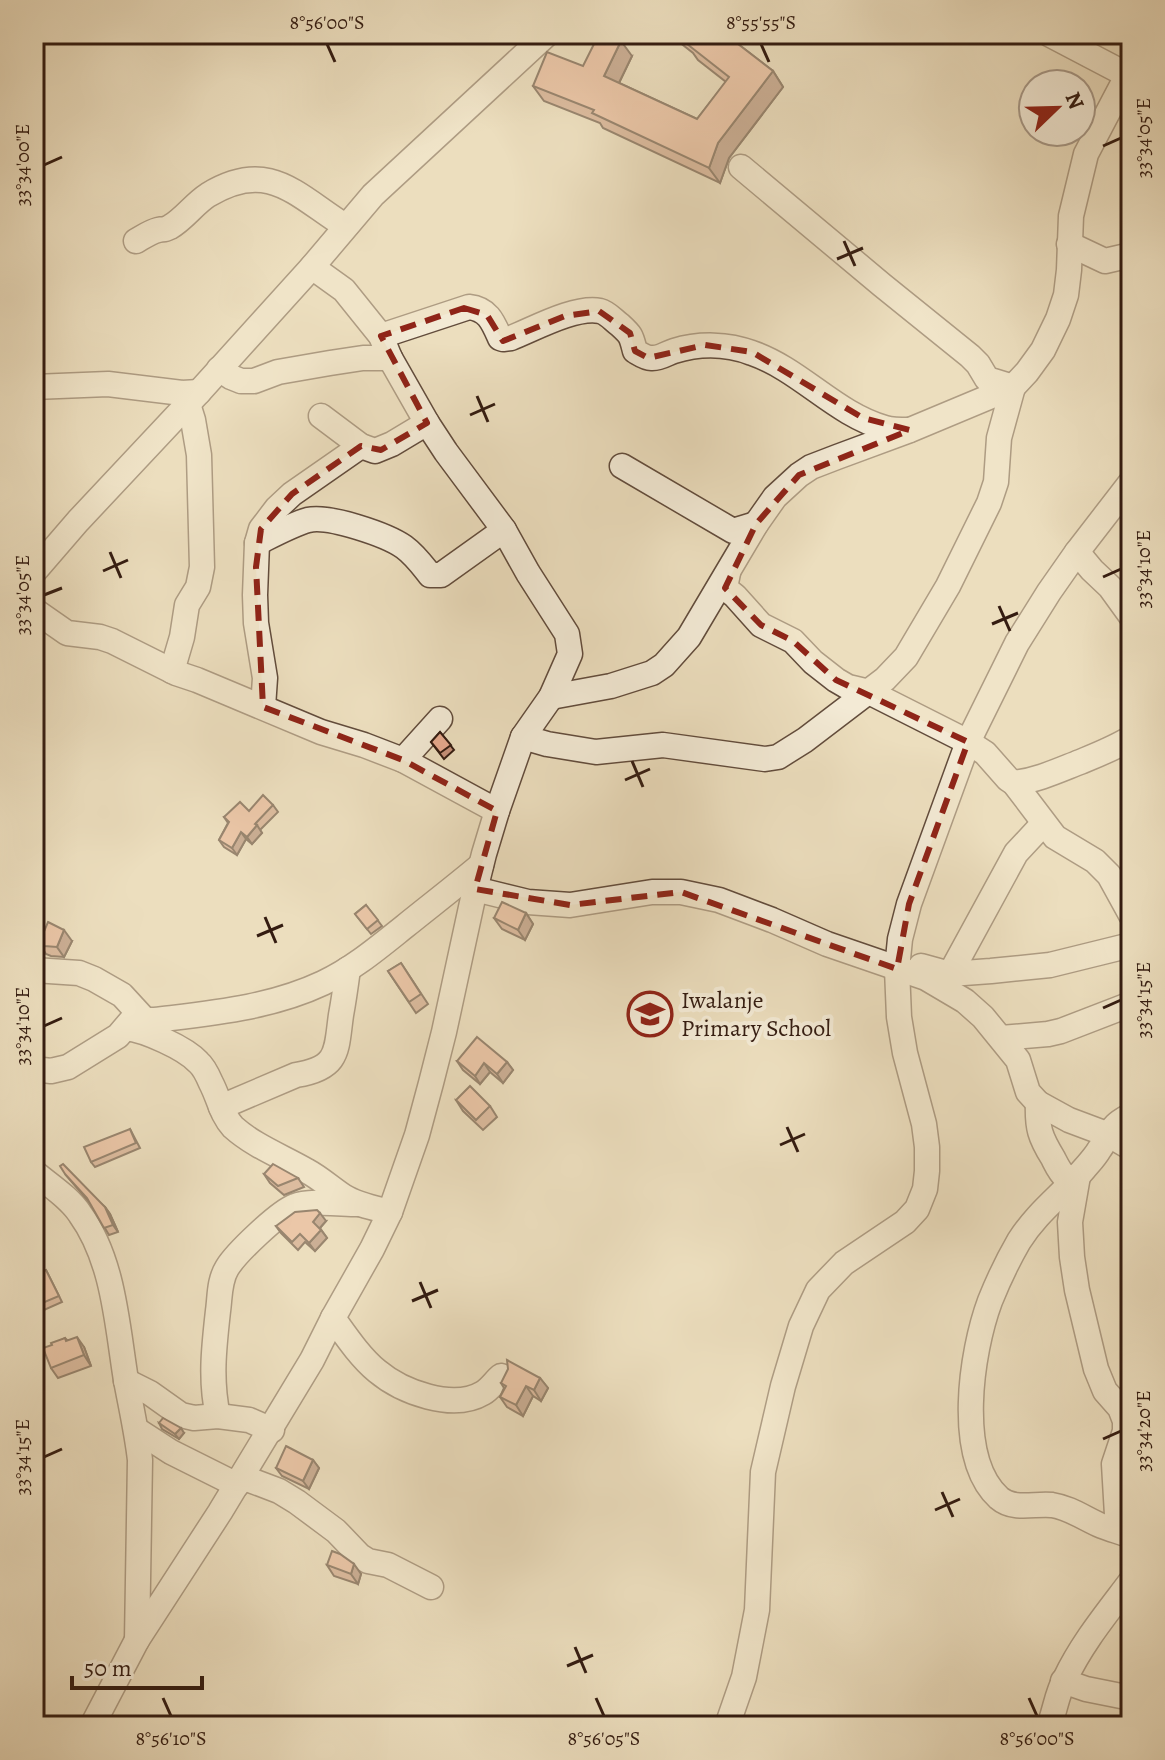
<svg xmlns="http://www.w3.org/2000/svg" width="1165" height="1760" viewBox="0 0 1165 1760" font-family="Alegreya,serif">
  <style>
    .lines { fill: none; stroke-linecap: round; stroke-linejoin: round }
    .stream { stroke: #717c71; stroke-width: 5 }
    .minor-casing { stroke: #624c3c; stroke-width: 27 }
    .minor { stroke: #f3ead5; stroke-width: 24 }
    .wall { fill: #c8927b; stroke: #341c11; stroke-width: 2 }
    .shaded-wall { fill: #a27764; stroke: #341c11; stroke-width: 2 }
    .building { fill: #e8aa8f; stroke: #341c11; stroke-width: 2 }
    .marked { fill: none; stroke: #8f2418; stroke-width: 6; stroke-dasharray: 16 10; stroke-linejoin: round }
    .ticks { fill: none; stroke: #341c11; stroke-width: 3 }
    .labels { text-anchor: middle; stroke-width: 8; stroke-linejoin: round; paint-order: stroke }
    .poi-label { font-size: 24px; fill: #341c11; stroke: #f3ead5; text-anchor: start }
    .neatline { fill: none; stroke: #341c11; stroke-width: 3 }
    .ticks-label { font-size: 20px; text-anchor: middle; fill: #341c11 }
  </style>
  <rect width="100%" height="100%" fill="#ecdebe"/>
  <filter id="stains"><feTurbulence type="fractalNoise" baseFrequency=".0025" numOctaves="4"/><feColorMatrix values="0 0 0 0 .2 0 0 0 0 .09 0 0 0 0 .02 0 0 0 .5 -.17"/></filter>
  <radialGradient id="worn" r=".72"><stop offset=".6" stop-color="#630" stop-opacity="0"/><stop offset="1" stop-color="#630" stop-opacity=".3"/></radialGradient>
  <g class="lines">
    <path class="stream" d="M 34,49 L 56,34"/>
    <g class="minor-casing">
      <g id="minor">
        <path d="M 1049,34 L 1131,77"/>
        <path d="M 136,241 C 143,237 150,232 158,230 C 166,228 162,231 170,227 C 184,219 194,204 208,195 C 267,159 294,193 342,224 L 347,225"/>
        <path d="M 1069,244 L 1105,261 L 1131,255"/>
        <path d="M 381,336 L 469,307 C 488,309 493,322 500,338 L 503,339 L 511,338 C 534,329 575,306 600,311 C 608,313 613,320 620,325 C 632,336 631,336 635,351 C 640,354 646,358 651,358 C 660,359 667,353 674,351 C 700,343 728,344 752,353 C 801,370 835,414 885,428 C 892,430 902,430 909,430"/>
        <path d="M 219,369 L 231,377 L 241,381 L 254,381 L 278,372 L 330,363 L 363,358 L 390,358"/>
        <path d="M 34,387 L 108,384 L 182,393 L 199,392"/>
        <path d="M 321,416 L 361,446 L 375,451 L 392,444 L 427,423"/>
        <path d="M 622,466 L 733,531 L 756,524"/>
        <path d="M 257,543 C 273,535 291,525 308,520 C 329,515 387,535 404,547 C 415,555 422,565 430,575 L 441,575 L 504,530"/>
        <path d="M 1077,552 L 1092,570 L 1110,587 L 1131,616"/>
        <path d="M 34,572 L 78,521 L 199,392 L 312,267 L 373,195 L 547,34"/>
        <path d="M 728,573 L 725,588 L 735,596 L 761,625 L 793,641 L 813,662 L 836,680 L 848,687 L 869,692 L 968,742 L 985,753 L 1008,779 L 1014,783 L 1055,837 L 1095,861 L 1109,875 L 1131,915"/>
        <path d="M 34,610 L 67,633 L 100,637 L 112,641 L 176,673 L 197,680 L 321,732 L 364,745 L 403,760 L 497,811"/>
        <path d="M 172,671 L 182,637 L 187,605 L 198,587 L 202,567 L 199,455 L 193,420 L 188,404"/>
        <path d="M 551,697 L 611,686 L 652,673 L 664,665 L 689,637 L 756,524 L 775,497 L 799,475 L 811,467 L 837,457 L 910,430 L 1013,387 L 1027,372 L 1043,350 L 1058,319 L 1066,295 L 1069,270 L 1071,216 L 1086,154 L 1128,74 L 1131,71"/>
        <path d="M 263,707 L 265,678 L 256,623 L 255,595 L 257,543 L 261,529 L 277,508 L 292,494 L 361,446"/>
        <path d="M 523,737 L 547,744 L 596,752 L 663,745 L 765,759 L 778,757 L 805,740 L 885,679 L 906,657 L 948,586 L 989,503 L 996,482 L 999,438 L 1013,387 L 987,379 L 978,364 L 970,356 L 882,285 L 741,167"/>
        <path d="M 403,760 L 440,719"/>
        <path d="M 1014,783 C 1038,780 1057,771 1080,762 C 1097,755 1115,748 1131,738"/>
        <path d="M 475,889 L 528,902 L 570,905 L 652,892 L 681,892 L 719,900 L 772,920 L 827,944 L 926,978 L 965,1001 L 983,1017 L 1018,1060 L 1028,1092 L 1038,1103 L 1069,1120 L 1109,1135 L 1131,1148"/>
        <path d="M 921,966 L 950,974 L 991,971 L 1050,965 L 1131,945"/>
        <path d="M 34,970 L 79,973 L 94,979 L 122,995 L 145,1020 L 155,1020 C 212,1013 270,1008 323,983 C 353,969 379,947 404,927 C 430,906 456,886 481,865"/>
        <path d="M 950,974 L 1016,853 L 1043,824"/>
        <path d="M 126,1028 C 145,1030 185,1048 198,1062 C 204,1067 208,1076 211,1083 C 219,1098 221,1114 233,1127 C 254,1146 283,1157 307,1171 C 320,1178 331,1188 343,1196 C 357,1205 374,1208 390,1212"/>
        <path d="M 1001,1038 L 1048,1034 L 1061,1031 L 1131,1004"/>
        <path d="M 34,1069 L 51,1071 L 68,1067 L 118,1036 L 136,1015"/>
        <path d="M 1038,1103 C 1037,1128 1040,1137 1053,1158 C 1057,1166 1060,1173 1067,1179 L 1078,1176 L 1070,1222 L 1072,1257 L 1077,1290 L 1096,1369 L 1105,1391 L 1120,1408 L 1125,1421 L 1125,1431 L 1114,1464 L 1117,1515 L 1124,1533"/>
        <path d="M 221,1107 L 296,1075 C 340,1068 336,1050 341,1015 C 344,999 346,984 348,969"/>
        <path d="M 1131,1115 C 1126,1118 1120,1121 1116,1125 C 1109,1132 1105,1142 1099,1150 C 1095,1157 1089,1163 1084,1169 C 1062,1195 1038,1211 1019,1241 C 1008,1260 998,1281 990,1301 C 971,1352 955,1458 999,1498 C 1014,1511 1035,1503 1052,1505 C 1071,1508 1085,1519 1102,1526 C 1112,1530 1122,1532 1131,1536"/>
        <path d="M 34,1172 C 49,1185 69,1197 80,1214 C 114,1261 117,1325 126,1380 C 131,1407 137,1433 140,1460 L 137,1640"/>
        <path d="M 333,1318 C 346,1336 360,1357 377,1371 C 402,1392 453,1411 483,1393 C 490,1389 495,1381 501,1376"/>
        <path d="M 126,1381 L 150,1393 L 181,1415 L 194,1418 L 218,1416 L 249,1420 L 272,1430"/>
        <path d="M 218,1416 C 210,1380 214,1347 218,1311 C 220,1297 219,1281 227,1268 C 236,1253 279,1212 295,1206 C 309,1200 341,1204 357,1204"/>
        <path d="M 137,1430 L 171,1452 L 237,1485"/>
        <path d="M 242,1477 L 279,1491 L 297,1502 L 336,1531 L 360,1556 L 368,1561 L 388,1565 L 431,1587"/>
        <path d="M 1063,1681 L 1086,1689 L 1131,1698"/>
        <path d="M 92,1726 L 137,1640 L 220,1512 L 312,1360 L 333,1318 L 372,1249 L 390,1212 L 417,1135 L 431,1083 L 444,1032 L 473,898 L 484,854 L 497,811 L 523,737 L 551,697 L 570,654 L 567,634 L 528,573 L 504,530 L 446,452 L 427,423 L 390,358 L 381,336 L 344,290 L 312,267"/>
        <path d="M 727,1726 L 744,1677 L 757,1610 L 763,1472 L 783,1386 L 801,1326 L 818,1290 L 844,1263 L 905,1222 L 917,1209 L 925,1189 L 927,1171 L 927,1147 L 924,1124 L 905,1053 L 899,1017 L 897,969 L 900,939 L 909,904 L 968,742 L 1017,643 L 1049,592 L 1077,552 L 1131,482"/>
        <path d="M 1049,1726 C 1055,1711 1057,1693 1065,1679 C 1082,1643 1107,1613 1131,1581"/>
      </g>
    </g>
    <use href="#minor" class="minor"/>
  </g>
  <g class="wall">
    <path d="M 669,34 L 725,34 L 773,71 L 783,87 L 729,158 L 720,183 L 603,128 L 600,123 L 544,101 L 533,86 L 583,66 L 632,56 L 619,83 L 697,119 L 726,82 L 698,60 L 693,53 Z"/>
    <path d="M 440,732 L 454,750 L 444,759 L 431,742 Z"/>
    <path d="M 273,805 L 278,812 L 260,830 L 262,833 L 252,844 L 246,839 L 237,855 L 224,847 L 219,840 L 228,823 L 224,817 Z"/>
    <path d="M 366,905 L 382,926 L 371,934 L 355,914 Z"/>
    <path d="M 526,913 L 533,924 L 525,940 L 502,929 L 494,918 Z"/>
    <path d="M 72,941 L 64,957 L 51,956 L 46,954 L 39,943 Z"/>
    <path d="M 401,963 L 428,1004 L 416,1013 L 388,971 Z"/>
    <path d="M 457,1061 L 507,1062 L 513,1070 L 503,1083 L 490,1072 L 480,1084 L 463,1070 Z"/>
    <path d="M 456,1100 L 490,1106 L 497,1117 L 483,1130 L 463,1111 Z"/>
    <path d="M 130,1129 L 140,1148 L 95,1167 L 91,1162 Z"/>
    <path d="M 65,1174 L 105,1207 L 110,1214 L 118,1232 L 109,1235 L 90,1203 Z"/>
    <path d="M 264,1174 L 298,1178 L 304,1187 L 284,1195 L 270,1183 Z"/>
    <path d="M 326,1221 L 320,1228 L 327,1238 L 315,1251 L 305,1242 L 298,1250 L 281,1233 L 276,1226 Z"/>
    <path d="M 46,1270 L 62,1302 L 44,1310 L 41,1305 L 34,1307 L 34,1275 Z"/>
    <path d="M 65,1338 L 67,1340 L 84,1347 L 91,1366 L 58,1378 L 51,1368 L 52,1345 Z"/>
    <path d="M 540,1378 L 548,1388 L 541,1401 L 533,1396 L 523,1416 L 507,1407 L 500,1397 L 504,1388 L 501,1383 Z"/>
    <path d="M 159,1423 L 184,1433 L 179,1439 L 162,1429 Z"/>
    <path d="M 313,1460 L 319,1468 L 309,1489 L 282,1476 L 276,1468 Z"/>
    <path d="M 327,1565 L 361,1574 L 358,1584 L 334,1576 Z"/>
  </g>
  <g class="shaded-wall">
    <path d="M 621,41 L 632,56 L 615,91 L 604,76 Z"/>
    <path d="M 773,71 L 783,87 L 729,158 L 720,183 L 709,168 L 718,143 Z"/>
    <path d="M 257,825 L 262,833 L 252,844 L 247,837 Z"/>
    <path d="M 241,832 L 246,839 L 237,855 L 232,848 Z"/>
    <path d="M 526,913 L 533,924 L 525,940 L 518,930 Z"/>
    <path d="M 64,930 L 72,941 L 64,957 L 57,947 Z"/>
    <path d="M 507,1062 L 513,1070 L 503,1083 L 497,1074 Z"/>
    <path d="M 484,1063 L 490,1072 L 480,1084 L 475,1076 Z"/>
    <path d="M 105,1207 L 110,1214 L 118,1232 L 113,1225 Z"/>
    <path d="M 320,1213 L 326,1221 L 318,1230 L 313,1222 Z"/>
    <path d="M 321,1230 L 327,1238 L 315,1251 L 309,1243 Z"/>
    <path d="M 77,1337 L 84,1347 L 91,1366 L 84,1355 Z"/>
    <path d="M 540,1378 L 548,1388 L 541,1401 L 534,1390 Z"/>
    <path d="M 526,1386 L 533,1396 L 523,1416 L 516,1405 Z"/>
    <path d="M 181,1428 L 184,1433 L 179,1439 L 175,1434 Z"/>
    <path d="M 313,1460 L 319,1468 L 309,1489 L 303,1481 Z"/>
    <path d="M 354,1564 L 361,1574 L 358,1584 L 351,1574 Z"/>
  </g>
  <g class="building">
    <path d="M 599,34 L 608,34 L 621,41 L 604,76 L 697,119 L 729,77 L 687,44 L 688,43 L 678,34 L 725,34 L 773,71 L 718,143 L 709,168 L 592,113 L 594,110 L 533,86 L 547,52 L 583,66 Z"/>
    <path d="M 440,732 L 451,745 L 440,753 L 431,742 Z"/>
    <path d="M 263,795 L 273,805 L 255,824 L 257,825 L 247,837 L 241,832 L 232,848 L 219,840 L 229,822 L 224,817 L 240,802 L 249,811 Z"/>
    <path d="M 502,902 L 526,913 L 518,930 L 494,918 Z"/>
    <path d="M 366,905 L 378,920 L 367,929 L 355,914 Z"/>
    <path d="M 48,922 L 64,930 L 57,947 L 44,946 L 39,943 Z"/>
    <path d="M 401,963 L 421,994 L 409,1002 L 388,971 Z"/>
    <path d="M 477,1037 L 507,1062 L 497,1074 L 484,1063 L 475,1076 L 457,1061 Z"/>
    <path d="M 470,1086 L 490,1106 L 476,1120 L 456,1100 Z"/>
    <path d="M 130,1129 L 136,1143 L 91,1162 L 84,1147 Z"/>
    <path d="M 63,1164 L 105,1207 L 113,1225 L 104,1228 L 87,1198 L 65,1174 L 60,1166 Z"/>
    <path d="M 273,1164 L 298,1178 L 278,1186 L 264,1174 Z"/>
    <path d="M 317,1210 L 320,1213 L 313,1222 L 321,1230 L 309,1243 L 300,1234 L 292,1242 L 276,1226 L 295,1212 Z"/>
    <path d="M 46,1270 L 59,1296 L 40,1304 L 38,1299 L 34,1301 L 34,1275 Z"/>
    <path d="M 77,1337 L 84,1355 L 51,1368 L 43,1348 L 52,1345 L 51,1343 L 65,1338 L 66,1341 Z"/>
    <path d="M 507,1360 L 540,1378 L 534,1390 L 526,1386 L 516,1405 L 500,1397 L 506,1386 L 501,1383 L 508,1369 Z"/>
    <path d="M 163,1418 L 181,1428 L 175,1434 L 159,1423 Z"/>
    <path d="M 286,1446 L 313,1460 L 303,1481 L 276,1468 Z"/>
    <path d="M 332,1551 L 340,1554 L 354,1564 L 351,1574 L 327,1565 Z"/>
  </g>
  <path d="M0 0H1165V1760H0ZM 464,308 L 487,315 L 503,341 L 565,316 L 599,311 L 630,333 L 635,351 L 648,358 L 705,345 L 752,352 L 863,418 L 910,430 L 799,475 L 756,524 L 725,588 L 761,625 L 793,641 L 836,680 L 968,742 L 909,904 L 897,969 L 681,892 L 570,905 L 475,889 L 497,811 L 403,760 L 263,707 L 256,567 L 261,529 L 292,494 L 361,446 L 381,450 L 427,423 L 381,336 Z" fill="#ecdebe" fill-opacity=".55" fill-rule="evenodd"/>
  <path class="marked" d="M 464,308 L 487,315 L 503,341 L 565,316 L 599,311 L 630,333 L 635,351 L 648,358 L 705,345 L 752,352 L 863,418 L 910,430 L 799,475 L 756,524 L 725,588 L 761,625 L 793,641 L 836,680 L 968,742 L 909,904 L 897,969 L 681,892 L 570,905 L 475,889 L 497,811 L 403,760 L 263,707 L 256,567 L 261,529 L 292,494 L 361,446 L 381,450 L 427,423 L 381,336 Z"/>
  <path class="ticks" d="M 327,44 L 335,62M 761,44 L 769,62M 1103,146 L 1121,138M 44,165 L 62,157M 844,241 L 855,266M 837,259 L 863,248M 477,396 L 488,422M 470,415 L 495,404M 110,552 L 121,578M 103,571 L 128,560M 1103,577 L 1121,569M 44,595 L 62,588M 999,606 L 1010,631M 992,624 L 1018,613M 632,761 L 643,787M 625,780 L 650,769M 265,917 L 276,943M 257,936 L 283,925M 1103,1008 L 1121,1000M 44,1026 L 62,1018M 787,1127 L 798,1152M 780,1145 L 805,1134M 420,1282 L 431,1308M 412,1301 L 438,1290M 1103,1439 L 1121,1431M 44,1457 L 62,1449M 942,1492 L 953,1517M 935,1510 L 960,1499M 575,1647 L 586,1673M 567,1666 L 593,1655M 163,1698 L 171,1716M 596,1698 L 604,1716M 1029,1698 L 1037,1716"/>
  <defs>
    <g id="school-ring" transform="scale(2.3)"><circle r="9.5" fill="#f3ead5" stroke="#8f2418" stroke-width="1.5"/><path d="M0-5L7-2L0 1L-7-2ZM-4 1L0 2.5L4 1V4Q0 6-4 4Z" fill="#8f2418"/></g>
  </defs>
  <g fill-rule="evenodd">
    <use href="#school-ring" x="650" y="1014"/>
  </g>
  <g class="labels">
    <g class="poi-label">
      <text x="681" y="1008">Iwalanje<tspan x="681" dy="28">Primary School</tspan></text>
    </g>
  </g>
  <rect width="1165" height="1760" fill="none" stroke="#ecdebe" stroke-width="88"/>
  <g transform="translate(1057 108) rotate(67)"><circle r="38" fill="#f3ead5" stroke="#a79887" stroke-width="2"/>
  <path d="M0-6L14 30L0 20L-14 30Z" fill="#8f2418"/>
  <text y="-12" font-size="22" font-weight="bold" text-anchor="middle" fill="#341c11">N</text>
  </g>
  <path d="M72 1676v12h130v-12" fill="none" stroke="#341c11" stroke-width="4"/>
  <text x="84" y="1676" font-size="24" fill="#341c11" stroke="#f3ead5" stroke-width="6" paint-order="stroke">50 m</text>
  <rect x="44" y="44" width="1077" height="1672" class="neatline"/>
  <g class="ticks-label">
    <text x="327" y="29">8°56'00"S</text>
    <text x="761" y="29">8°55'55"S</text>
    <text transform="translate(1143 138) rotate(-90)" y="7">33°34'05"E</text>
    <text transform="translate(22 165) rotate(-90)" y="7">33°34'00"E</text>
    <text transform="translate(1143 569) rotate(-90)" y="7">33°34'10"E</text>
    <text transform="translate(22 595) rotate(-90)" y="7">33°34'05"E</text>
    <text transform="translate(1143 1000) rotate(-90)" y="7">33°34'15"E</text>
    <text transform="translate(22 1026) rotate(-90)" y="7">33°34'10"E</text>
    <text transform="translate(1143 1431) rotate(-90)" y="7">33°34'20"E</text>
    <text transform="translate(22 1457) rotate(-90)" y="7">33°34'15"E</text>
    <text x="171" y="1745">8°56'10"S</text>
    <text x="604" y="1745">8°56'05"S</text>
    <text x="1037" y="1745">8°56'00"S</text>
  </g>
  <rect width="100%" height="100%" filter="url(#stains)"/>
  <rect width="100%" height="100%" fill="url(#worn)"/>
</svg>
